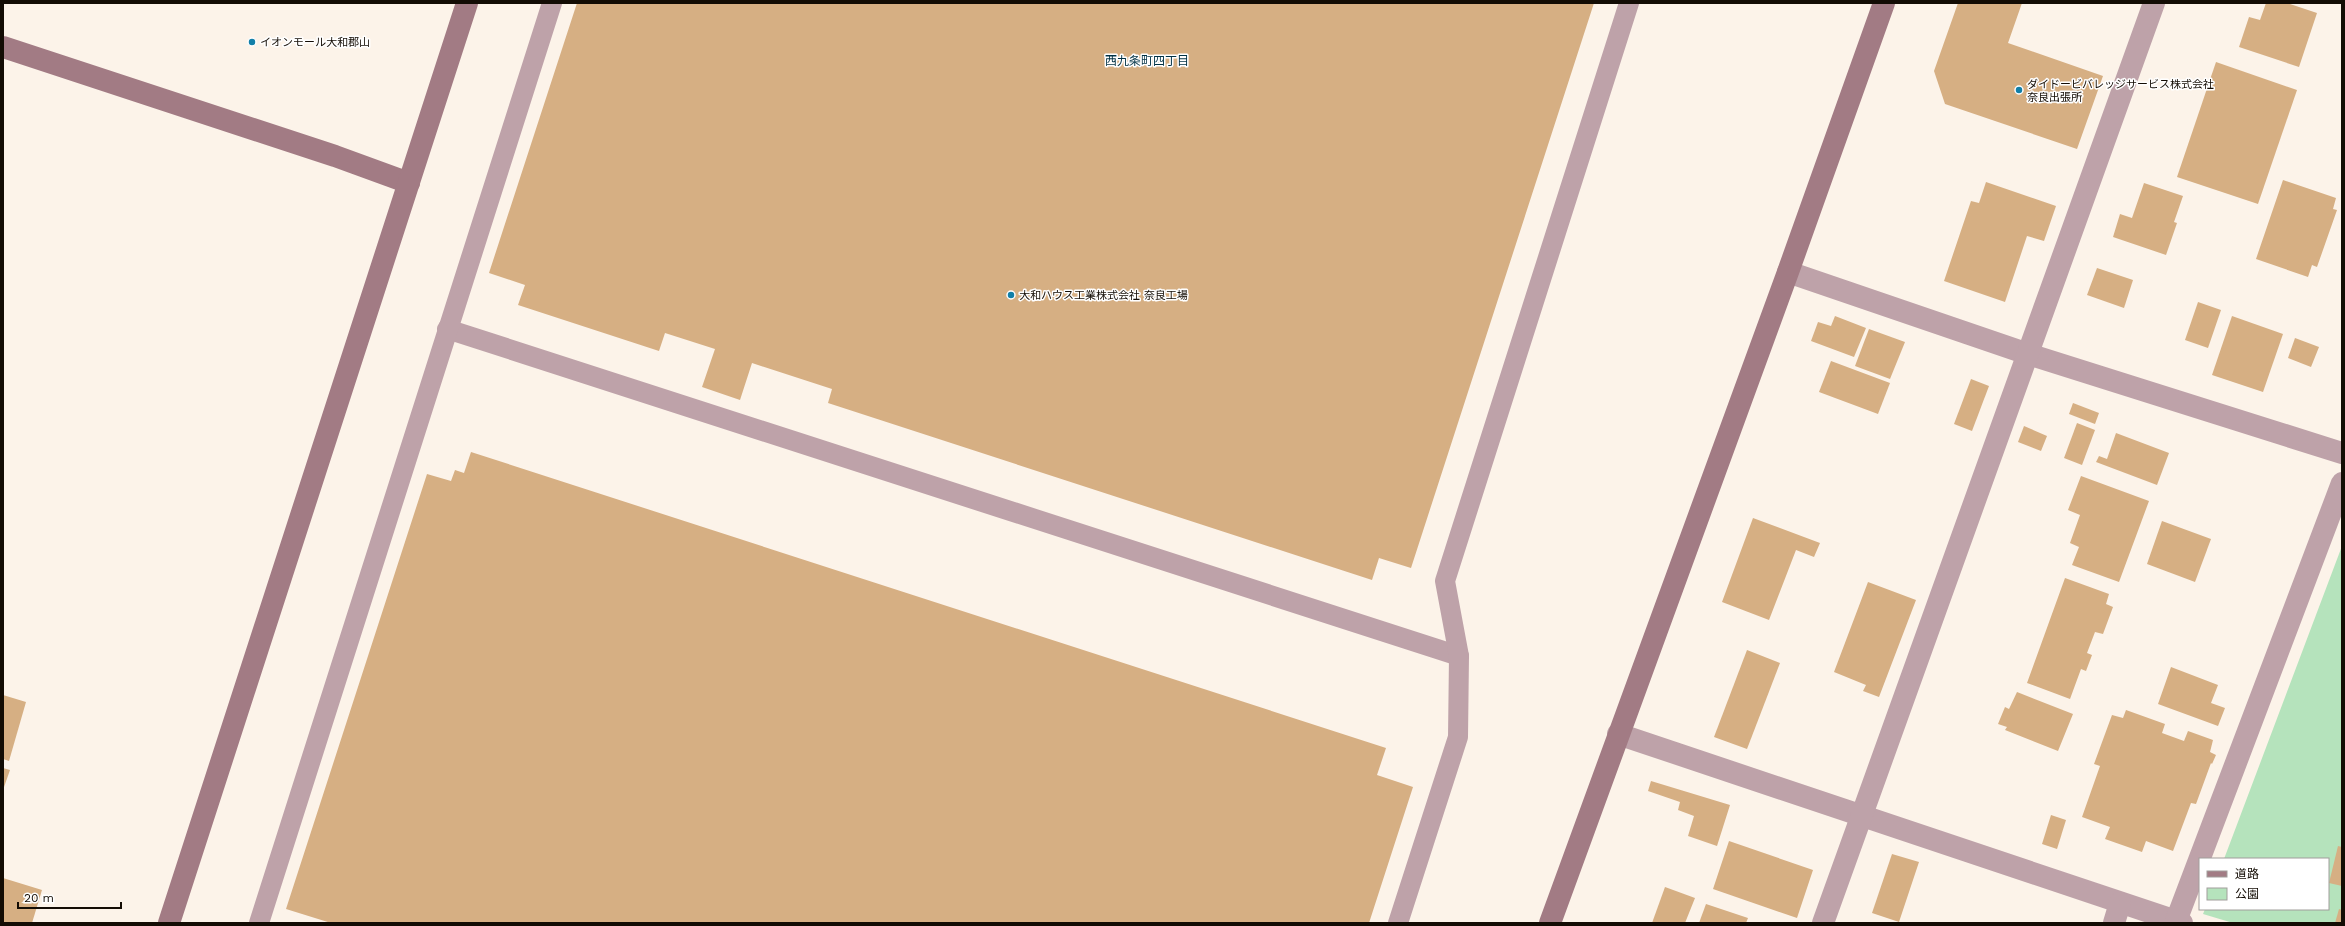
<svg xmlns="http://www.w3.org/2000/svg" width="2345" height="926" viewBox="0 0 2345 926" font-family="'Work Sans','Noto Sans JP',sans-serif">
  <style>
    .green { fill: #b5e3bc }
    .building { fill: #d6af83 }
    .lines { fill: none; stroke-linecap: round; stroke-linejoin: round }
    .lane { stroke: #bea2a9; stroke-width: 20 }
    .street { stroke: #bea2a9; stroke-width: 22 }
    .secondary { stroke: #a27b84; stroke-width: 22 }
    .poi-dot { fill: #127fa8; stroke: #fff; stroke-width: 1.5 }
    .labels { text-anchor: middle; stroke-width: 3; stroke-linejoin: round; paint-order: stroke }
    .poi-label { font-size: 11px; fill: #130c04; stroke: #fff; text-anchor: start }
    .neighbourhood-label { font-size: 12px; fill: #003144; stroke: #fff }
  </style>
  <rect width="100%" height="100%" fill="#fcf3e9"/>
  <path class="green" d="M 2342,546 L 2342,923 L 2233,923 L 2203,914 L 2205,909 L 2328,909 L 2328,859 L 2224,859 Z"/>
  <g class="building">
    <path d="M 577,3 L 1594,3 L 1411,568 L 1379,558 L 1372,580 L 828,403 L 832,389 L 752,363 L 740,400 L 702,387 L 715,349 L 665,333 L 659,351 L 518,305 L 525,285 L 489,273 Z"/>
    <path d="M 1958,3 L 2022,3 L 2008,43 L 2103,76 L 2077,149 L 1945,104 L 1934,71 Z"/>
    <path d="M 2266,3 L 2287,3 L 2317,13 L 2299,67 L 2239,47 L 2249,17 L 2260,20 Z"/>
    <path d="M 2216,62 L 2297,90 L 2258,204 L 2177,177 Z"/>
    <path d="M 2283,180 L 2336,198 L 2333,209 L 2337,210 L 2317,267 L 2312,265 L 2308,277 L 2256,259 Z"/>
    <path d="M 1986,182 L 2056,206 L 2044,241 L 2027,236 L 2005,302 L 1944,281 L 1971,201 L 1979,203 Z"/>
    <path d="M 2144,183 L 2183,196 L 2174,222 L 2177,223 L 2166,255 L 2113,237 L 2120,214 L 2132,218 Z"/>
    <path d="M 2097,268 L 2133,280 L 2124,308 L 2087,295 Z"/>
    <path d="M 2198,302 L 2221,310 L 2208,348 L 2185,340 Z"/>
    <path d="M 1835,316 L 1866,328 L 1854,357 L 1811,341 L 1818,322 L 1831,326 Z"/>
    <path d="M 2232,316 L 2283,334 L 2263,392 L 2212,375 Z"/>
    <path d="M 1869,329 L 1905,342 L 1890,379 L 1855,366 Z"/>
    <path d="M 2295,338 L 2319,347 L 2311,367 L 2288,358 Z"/>
    <path d="M 1831,361 L 1890,383 L 1878,414 L 1819,392 Z"/>
    <path d="M 1971,379 L 1989,386 L 1972,431 L 1954,424 Z"/>
    <path d="M 2073,403 L 2099,413 L 2095,424 L 2069,414 Z"/>
    <path d="M 2077,423 L 2095,430 L 2082,465 L 2064,458 Z"/>
    <path d="M 2024,426 L 2047,436 L 2041,451 L 2018,442 Z"/>
    <path d="M 2116,433 L 2169,453 L 2157,485 L 2096,462 L 2099,456 L 2107,459 Z"/>
    <path d="M 471,452 L 1386,748 L 1377,775 L 1413,787 L 1369,923 L 331,923 L 286,909 L 427,474 L 451,481 L 455,470 L 464,473 Z"/>
    <path d="M 2081,476 L 2149,501 L 2119,582 L 2072,565 L 2079,547 L 2070,543 L 2080,515 L 2068,510 Z"/>
    <path d="M 1753,518 L 1820,543 L 1814,557 L 1796,550 L 1769,620 L 1722,602 Z"/>
    <path d="M 2162,521 L 2211,539 L 2195,582 L 2147,564 Z"/>
    <path d="M 2065,578 L 2109,594 L 2106,604 L 2113,607 L 2103,634 L 2095,632 L 2087,653 L 2092,655 L 2086,671 L 2081,669 L 2070,699 L 2027,683 Z"/>
    <path d="M 1868,582 L 1916,600 L 1879,697 L 1863,691 L 1866,685 L 1834,672 Z"/>
    <path d="M 1747,650 L 1780,663 L 1747,749 L 1714,737 Z"/>
    <path d="M 2171,667 L 2218,685 L 2211,703 L 2225,708 L 2218,726 L 2158,704 Z"/>
    <path d="M 2017,692 L 2073,714 L 2058,751 L 2005,730 L 2007,727 L 1998,724 L 2005,707 L 2009,709 Z"/>
    <path d="M 3,695 L 26,702 L 9,761 L 3,759 Z"/>
    <path d="M 2126,710 L 2165,724 L 2162,733 L 2184,741 L 2188,731 L 2213,740 L 2210,752 L 2216,755 L 2212,764 L 2211,763 L 2196,804 L 2191,803 L 2173,851 L 2146,841 L 2142,852 L 2105,839 L 2110,827 L 2082,817 L 2100,766 L 2094,764 L 2112,715 L 2123,718 Z"/>
    <path d="M 3,768 L 10,770 L 3,790 Z"/>
    <path d="M 1651,781 L 1730,805 L 1717,846 L 1688,836 L 1694,816 L 1678,810 L 1680,802 L 1648,791 Z"/>
    <path d="M 2051,815 L 2066,820 L 2057,849 L 2042,844 Z"/>
    <path d="M 1729,841 L 1813,870 L 1797,918 L 1713,889 Z"/>
    <path d="M 2338,846 L 2342,847 L 2342,886 L 2329,883 Z"/>
    <path d="M 1892,854 L 1919,862 L 1899,922 L 1872,913 Z"/>
    <path d="M 3,878 L 42,890 L 32,923 L 3,923 Z"/>
    <path d="M 1665,887 L 1695,898 L 1685,923 L 1652,923 Z"/>
    <path d="M 1706,904 L 1748,918 L 1746,923 L 1699,923 Z"/>
    <path d="M 2339,909 L 2342,910 L 2342,923 L 2335,923 Z"/>
  </g>
  <g class="lines">
    <g class="lane">
      <path d="M 447,329 L 1459,656"/>
      <path d="M 259,923 L 552,3"/>
      <path d="M 1398,923 L 1458,737 L 1459,656 L 1445,581 L 1629,3"/>
    </g>
    <g class="street">
      <path d="M 1788,272 L 2028,354 L 2342,453"/>
      <path d="M 1618,734 L 2182,923"/>
      <path d="M 2176,921 L 2342,483"/>
      <path d="M 1823,923 L 2154,3"/>
      <path d="M 2114,923 L 2120,903"/>
    </g>
    <g class="secondary">
      <path d="M 3,47 L 335,156 L 409,183"/>
      <path d="M 169,923 L 467,3"/>
      <path d="M 1550,923 L 1788,272 L 1884,3"/>
    </g>
  </g>
  <g class="poi-dot">
    <circle cx="252" cy="42" r="4"/>
    <circle cx="2019" cy="90" r="4"/>
    <circle cx="1011" cy="295" r="4"/>
  </g>
  <g class="labels">
    <g class="poi-label">
      <text x="260" y="46">イオンモール大和郡山</text>
      <text x="2027" y="88">ダイドービバレッジサービス株式会社<tspan x="2027" dy="13">奈良出張所</tspan></text>
      <text x="1019" y="299">大和ハウス工業株式会社 奈良工場</text>
    </g>
    <g class="neighbourhood-label">
      <text x="1147" y="65">西九条町四丁目</text>
    </g>
  </g>
  <rect width="2345" height="926" fill="none" stroke="#130c04" stroke-width="8"/>
  <rect x="2199" y="858" width="130" height="52" fill="#ffffff" stroke="#a19e9b"/>
  <rect x="2207" y="871" width="20" height="6" fill="#a27b84" stroke="#a19e9b"/>
  <text x="2235" y="878" font-size="12" fill="#130c04">道路</text>
  <rect x="2207" y="888" width="20" height="12" fill="#b5e3bc" stroke="#a19e9b"/>
  <text x="2235" y="898" font-size="12" fill="#130c04">公園</text>
  <path d="M18 902v6h103v-6" fill="none" stroke="#130c04" stroke-width="2"/>
  <text x="24" y="902" font-size="12" fill="#130c04" stroke="#ffffff" stroke-width="3" paint-order="stroke">20 m</text>
</svg>
